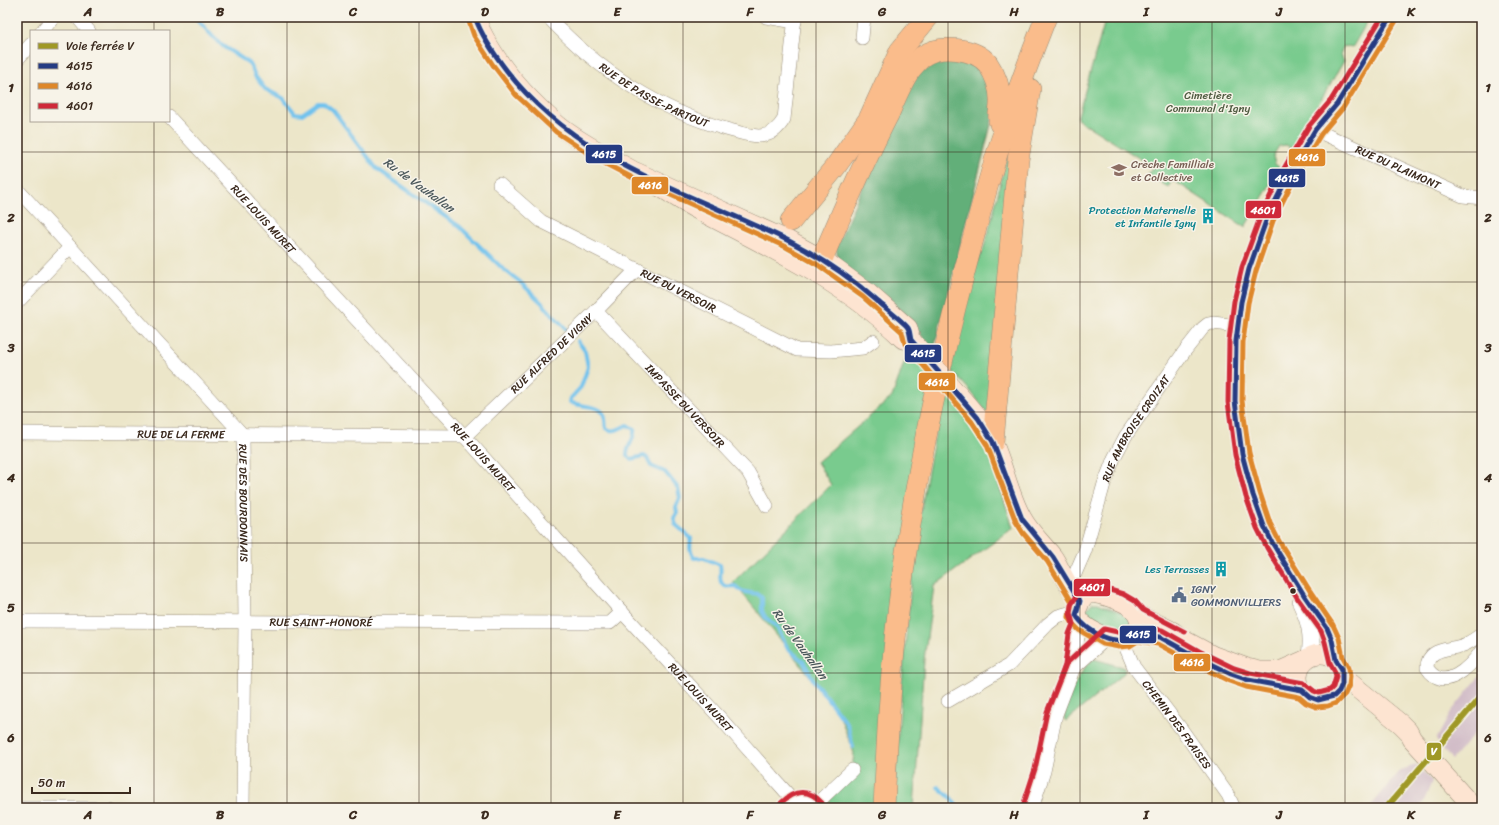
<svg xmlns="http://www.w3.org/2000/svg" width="1499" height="825" viewBox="0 0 1499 825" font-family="Sriracha,sans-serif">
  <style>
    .industrial { fill: #d2bdc8 }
    .green { fill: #79cb8e; stroke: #5a7a56 }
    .forest { fill: #62af79; stroke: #4e6c4c }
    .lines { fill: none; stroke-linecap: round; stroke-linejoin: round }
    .stream { stroke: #71c2ed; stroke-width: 4 }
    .minor-casing { stroke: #948874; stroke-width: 14 }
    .tertiary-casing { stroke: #948874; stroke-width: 18 }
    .secondary-casing { stroke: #948874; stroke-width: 20 }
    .primary-casing { stroke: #948874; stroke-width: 22 }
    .minor { stroke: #fff; stroke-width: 13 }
    .tertiary { stroke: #fff; stroke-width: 17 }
    .secondary { stroke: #fde4d1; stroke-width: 19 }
    .primary { stroke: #fabc8b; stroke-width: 21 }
    .secondary-bridge-casing { stroke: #948874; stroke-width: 20; stroke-linecap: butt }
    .secondary-bridge { stroke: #fde4d1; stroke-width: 19 }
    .bus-1-casing { stroke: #f7f3e8; stroke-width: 8 }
    .bus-2-casing { stroke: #f7f3e8; stroke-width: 8 }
    .bus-3-casing { stroke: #f7f3e8; stroke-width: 8 }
    .bus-1 { stroke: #253b82; stroke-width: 5 }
    .bus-2 { stroke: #de8729; stroke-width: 5 }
    .bus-3 { stroke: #cf2939; stroke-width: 5 }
    .rail-1-casing { stroke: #f7f3e8; stroke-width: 9 }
    .rail-1 { stroke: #9f9825; stroke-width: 6 }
    .grid { fill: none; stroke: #3b2a1e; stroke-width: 1; stroke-opacity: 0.55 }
    .bus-dot { fill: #3b2a1e; stroke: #f7f3e8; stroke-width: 1.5 }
    .labels { text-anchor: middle; stroke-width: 3; stroke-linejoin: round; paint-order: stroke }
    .street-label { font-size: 11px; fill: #3b2a1e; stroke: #f7f3e8 }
    .park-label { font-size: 11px; fill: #4e5a40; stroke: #f7f3e8 }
    .education-label { font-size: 11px; fill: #785e54; stroke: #f7f3e8; text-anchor: start }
    .culture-label { font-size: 11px; fill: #0d838f; stroke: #f7f3e8; text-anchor: end }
    .service-label { font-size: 11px; fill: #4e5e75; stroke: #f7f3e8; text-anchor: start }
    .water-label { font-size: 12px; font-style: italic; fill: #4b585c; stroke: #f7f3e8 }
    .line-badge { stroke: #f7f3e8; stroke-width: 1.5 }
    .badge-label { font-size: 11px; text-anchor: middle; font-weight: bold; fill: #fff }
    .neatline { fill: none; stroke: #3b2a1e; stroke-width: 1.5 }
    .grid-label { font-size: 13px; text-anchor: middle; font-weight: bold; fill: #3b2a1e }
  </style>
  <rect width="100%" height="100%" fill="#f7f3e8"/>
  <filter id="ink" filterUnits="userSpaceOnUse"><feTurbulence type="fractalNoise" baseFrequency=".025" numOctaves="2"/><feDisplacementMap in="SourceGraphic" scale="8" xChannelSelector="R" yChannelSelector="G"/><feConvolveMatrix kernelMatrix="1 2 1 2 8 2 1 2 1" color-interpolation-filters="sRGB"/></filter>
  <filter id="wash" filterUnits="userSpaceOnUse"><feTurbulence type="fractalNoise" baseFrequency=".012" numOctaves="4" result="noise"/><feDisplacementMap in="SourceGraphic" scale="16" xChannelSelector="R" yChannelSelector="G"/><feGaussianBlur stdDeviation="0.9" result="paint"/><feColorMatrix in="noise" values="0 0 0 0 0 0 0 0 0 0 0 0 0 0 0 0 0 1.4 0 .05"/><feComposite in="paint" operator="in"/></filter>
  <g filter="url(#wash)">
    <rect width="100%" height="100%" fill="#ece6c9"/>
    <g class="industrial">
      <path d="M 1482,673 L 1482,724 L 1452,760 L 1436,740 L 1451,712 Z"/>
      <path d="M 1416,765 L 1432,781 L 1424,801 L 1418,808 L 1369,808 L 1401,770 Z"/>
    </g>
    <g class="green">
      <path d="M 1106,17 L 1370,17 L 1352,48 L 1344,46 C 1340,52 1340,55 1344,61 L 1292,148 L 1286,145 L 1279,146 L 1273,156 L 1275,164 L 1280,168 L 1245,227 L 1173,180 L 1168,187 L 1148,175 L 1153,167 L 1077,119 Z"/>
      <path d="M 1014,128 L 990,417 L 972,393 L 947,365 L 973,269 L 983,250 L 988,234 Z"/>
      <path d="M 909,349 L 930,373 L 878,808 L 853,808 L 831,805 L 829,801 L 852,770 L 854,753 L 837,709 L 733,582 L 831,485 L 817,462 L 892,397 Z"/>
      <path d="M 944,389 L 968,418 L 989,453 L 1013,528 L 934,586 L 924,660 L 914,808 L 893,808 C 898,730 904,652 912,575 C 919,512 932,450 944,389 Z"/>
      <path d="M 1092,603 L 1098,603 L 1128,615 L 1131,619 L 1131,628 L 1123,633 C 1111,629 1086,626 1086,610 Z"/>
      <path d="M 1094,659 L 1123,667 L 1125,670 L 1124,673 L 1066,721 L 1064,718 C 1067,701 1079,668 1094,659 Z"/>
    </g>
    <path class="forest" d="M 933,56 L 970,59 L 989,77 L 994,113 L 934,349 L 914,328 L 838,259 L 836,248 L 907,82 Z"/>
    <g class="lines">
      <g class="stream">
        <path d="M 195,17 L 214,38 L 224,47 L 249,63 L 251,66 L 255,76 L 265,89 L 283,98 L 295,113 L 302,114 L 318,103 L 324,103 L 333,110 L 376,168 L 460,227 L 502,268 L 519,281 L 541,302 L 566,329"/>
        <path d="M 578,341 L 585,351 L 588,367 L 581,387 L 571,398 L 570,402 C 577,407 600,404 604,415 C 606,419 605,424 606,428 C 613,434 620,428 627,425 L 634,429 C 636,439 626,446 627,456 L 631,459 L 644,456 L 647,458 L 651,466 L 665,472 L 678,488 L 680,498 L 676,507 L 677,513 L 674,518 L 675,522 L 676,525 L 691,538 C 690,546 689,551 694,558 L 704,558 L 720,565 C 722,571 717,583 725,586 C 728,587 731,586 735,586 C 743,594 748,592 758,594 L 762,598 L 762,611 L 765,617 L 777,627 L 788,649 L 803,661 L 814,681 L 847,724 L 853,747"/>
        <path d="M 938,787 L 951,798 L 958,808"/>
      </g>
    </g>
  </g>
  <g filter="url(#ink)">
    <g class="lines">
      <g class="minor-casing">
        <g id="minor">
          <path d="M 77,17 L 89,31"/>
          <path id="s1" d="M 548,17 C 597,69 656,109 726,129 C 749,135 769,145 784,119 L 795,17"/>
          <path d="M 766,17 L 795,22"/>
          <path d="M 42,31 L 54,17"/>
          <path d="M 862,38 L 864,17"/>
          <path d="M 17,60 L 31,44"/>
          <path id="s2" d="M 169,117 L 467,439 L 622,612 L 722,720 L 794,801"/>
          <path id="s3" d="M 1315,130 L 1463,196 L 1482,198"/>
          <path id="s4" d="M 499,184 L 541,221 L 797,350 L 831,351 L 863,348 L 873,341"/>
          <path id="s5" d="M 17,189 L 243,435 L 245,622 L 243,808"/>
          <path d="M 17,303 L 70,247"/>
          <path id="s6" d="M 596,311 L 748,472 L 767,506"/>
          <path id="s7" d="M 17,433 L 465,436 L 596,311 L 637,269"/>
          <path id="s8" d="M 1075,574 L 1085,551 L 1104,484 L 1114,458 L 1125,437 L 1184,352 L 1203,328 L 1208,324 L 1213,323 L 1238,326"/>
          <path id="s9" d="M 17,621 L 610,623 L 622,612"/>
          <path d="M 1482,634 C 1477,637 1472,641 1466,644 C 1452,651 1427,646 1427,668 C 1444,694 1470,667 1482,650"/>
          <path id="s10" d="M 1123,641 L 1134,667 L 1182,730 L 1228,795 L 1234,808"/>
          <path d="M 948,701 L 1009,665 L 1048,624 L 1058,616 L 1076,611"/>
          <path d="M 815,805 L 852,770"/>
          <path d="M 17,808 L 108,808"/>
        </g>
      </g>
      <g class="tertiary-casing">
        <g id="tertiary">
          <path d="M 1301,603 C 1310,622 1313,635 1310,656"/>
          <path d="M 1336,660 L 1332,640 L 1327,628 L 1304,595 L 1273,544 L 1264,526 L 1253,495 L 1242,454 L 1235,401 L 1236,341 L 1241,302 L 1249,269 L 1267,218 L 1289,174 L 1315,130 L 1337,104 L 1390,17"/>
          <path d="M 1072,667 L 1106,636"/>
          <path d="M 786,808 C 788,806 791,803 794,801 C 801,797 812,801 817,808"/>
          <path d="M 1030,808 L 1042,771 L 1054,714 L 1072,667 L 1076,636 L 1081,623"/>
        </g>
      </g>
      <g class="secondary-casing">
        <g id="secondary">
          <path d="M 475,17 C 491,59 525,97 559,126 C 583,145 611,158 637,173 C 657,184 676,198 696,209 C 768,247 844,281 903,339 L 911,340 L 908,328 L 890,312 L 867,292 L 822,259 L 789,241 L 636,172"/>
          <path d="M 974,413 C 1002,443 1003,484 1022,518 C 1030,533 1043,544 1053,557 C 1058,564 1061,573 1066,581 C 1070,588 1076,594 1080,601"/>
          <path d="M 1092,593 C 1103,595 1126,601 1134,610 C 1145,621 1138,642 1121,640 C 1110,640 1080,628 1077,616 C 1075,612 1077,609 1079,605 C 1081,598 1085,595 1092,593 Z"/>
          <path d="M 1137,614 L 1172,631 L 1186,641 L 1214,656 L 1247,668 L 1260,671 L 1280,671 L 1305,660"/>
          <path d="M 1136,634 L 1160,637 L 1174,644"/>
          <circle cx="1321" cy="677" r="23"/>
          <path d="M 1343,677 L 1401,724 L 1408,731 L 1412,739 L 1474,808"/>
          <path d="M 1245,679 L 1271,685 L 1302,690"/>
        </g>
      </g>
      <g class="primary-casing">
        <g id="primary">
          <path d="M 791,221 L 836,166 L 869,119 L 900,51 L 928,17"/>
          <path d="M 822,259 C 843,210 864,161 889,113 C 894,101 903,79 911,69 C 914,65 919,60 923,56 C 940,44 975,48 988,64 C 996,76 1001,89 1000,104 C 1000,112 997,116 1000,124"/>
          <path d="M 993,442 L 1018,160 L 1030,89"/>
          <path d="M 884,808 C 887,743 890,678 898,613 C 911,499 934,387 963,277 C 976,228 988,179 1004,132 C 1017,93 1031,55 1046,17"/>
        </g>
      </g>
      <use href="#minor" class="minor"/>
      <use href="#tertiary" class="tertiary"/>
      <use href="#secondary" class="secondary"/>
      <use href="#primary" class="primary"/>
      <g class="secondary-bridge-casing">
        <path id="secondary-bridge" d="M 911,340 L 974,413"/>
      </g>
      <use href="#secondary-bridge" class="secondary-bridge"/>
      <g class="bus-1-casing">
        <path id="bus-1" d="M 475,17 C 482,37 494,54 507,71 C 578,163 689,192 789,241 C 820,257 850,277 876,300 C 883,306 905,323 908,328 C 910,331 910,337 911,340 L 978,418 L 993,442 L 1022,519 L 1053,557 L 1080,601 L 1076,615 C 1086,632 1119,650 1136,634 L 1160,637 L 1196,657 L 1231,674 L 1248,680 L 1302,690 L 1310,697 L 1318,700 L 1334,696 L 1339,691 L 1342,684 L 1342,669 L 1336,660 L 1332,640 L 1327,628 L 1304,595 L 1273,544 L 1264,526 L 1253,495 L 1242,454 L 1235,401 L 1236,341 L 1241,302 L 1249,269 L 1267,218 L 1289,174 L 1315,130 L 1337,104 L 1390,17"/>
      </g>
      <g class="bus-2-casing">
        <path id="bus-2" d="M 468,19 L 474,36 L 493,65 L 516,95 L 556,132 L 598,160 L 633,178 L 786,247 L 818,265 L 863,297 L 902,332 L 905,344 L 972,422 L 987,445 L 1016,522 L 1023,533 L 1047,561 L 1072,602 L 1069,617 L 1073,624 L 1079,630 L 1103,644 L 1119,647 L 1130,646 L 1138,641 L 1158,644 L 1193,663 L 1229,681 L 1246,687 L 1299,697 L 1306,703 L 1316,707 L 1328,706 L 1336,703 L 1345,694 L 1349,685 L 1350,677 L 1349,668 L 1343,657 L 1339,638 L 1333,625 L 1310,591 L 1279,541 L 1270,523 L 1260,493 L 1249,453 L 1242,401 L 1243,342 L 1248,303 L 1256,271 L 1273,221 L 1295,177 L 1321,134 L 1343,108 L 1396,21"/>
      </g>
      <g class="bus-3-casing">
        <g id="bus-3">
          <path d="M 1060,679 L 1065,665 L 1069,634 L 1073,624 L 1070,613 L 1071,605 L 1078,594 L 1085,588 L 1093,587 L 1100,587 L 1123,594 L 1135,601 L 1143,610 L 1185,632"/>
          <path d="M 781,803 C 794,790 809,788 822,803"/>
          <path d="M 1023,806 L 1035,769 L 1047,712 L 1066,664 L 1104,629 L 1122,633 L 1136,627 L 1162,630 L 1199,651 L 1234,668 L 1250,673 L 1304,683 L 1314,691 L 1319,693 L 1330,690 L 1333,687 L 1336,677 L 1335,672 L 1330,663 L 1325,642 L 1321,631 L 1298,599 L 1267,548 L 1257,528 L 1246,497 L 1235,455 L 1228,402 L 1229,340 L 1234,301 L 1242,267 L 1261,215 L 1283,170 L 1309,126 L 1331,100 L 1382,17"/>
        </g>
      </g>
      <use href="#bus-1" class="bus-1"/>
      <use href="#bus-2" class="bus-2"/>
      <use href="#bus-3" class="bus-3"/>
      <g class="rail-1-casing">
        <path id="rail-1" d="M 1386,808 L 1482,695"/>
      </g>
      <use href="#rail-1" class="rail-1"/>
    </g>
  </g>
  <path class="grid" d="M 154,17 L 154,31M 287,17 L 287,808M 419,17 L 419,808M 551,17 L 551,808M 683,17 L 683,808M 816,17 L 816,808M 948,17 L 948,808M 1080,17 L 1080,808M 1212,17 L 1212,808M 1345,17 L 1345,808M 154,121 L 154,808M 17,152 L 1482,152M 17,282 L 1482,282M 17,412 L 1482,412M 17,543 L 1482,543M 17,673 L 1482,673"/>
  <defs>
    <g id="school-bare" transform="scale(1.2)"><path d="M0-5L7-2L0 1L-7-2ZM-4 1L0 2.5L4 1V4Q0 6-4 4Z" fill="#8d6e63" stroke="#f7f3e8" stroke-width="2.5" paint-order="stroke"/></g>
    <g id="building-bare" transform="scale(1.2)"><path d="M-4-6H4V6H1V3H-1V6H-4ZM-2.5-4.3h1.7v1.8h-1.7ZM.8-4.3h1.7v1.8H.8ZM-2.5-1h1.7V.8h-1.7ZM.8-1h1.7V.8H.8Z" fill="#0f9aa8" stroke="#f7f3e8" stroke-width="2.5" paint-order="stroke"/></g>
    <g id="civic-bare" transform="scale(1.2)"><path d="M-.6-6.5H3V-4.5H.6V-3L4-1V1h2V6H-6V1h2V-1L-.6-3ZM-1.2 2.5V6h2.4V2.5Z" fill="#5c6f8a" stroke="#f7f3e8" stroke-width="2.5" paint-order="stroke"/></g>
  </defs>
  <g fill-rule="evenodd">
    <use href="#school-bare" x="1119" y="170"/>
    <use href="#building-bare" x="1208" y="216"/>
    <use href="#building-bare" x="1221" y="569"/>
    <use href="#civic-bare" x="1179" y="595"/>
  </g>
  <circle class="bus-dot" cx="1293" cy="591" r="3.5"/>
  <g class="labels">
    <g class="street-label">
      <text dy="4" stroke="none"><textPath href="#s1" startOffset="133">RUE DE PASSE-PARTOUT</textPath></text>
      <text dy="4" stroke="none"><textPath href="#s3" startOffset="91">RUE DU PLAIMONT</textPath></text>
      <text dy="4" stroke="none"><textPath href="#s2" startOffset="139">RUE LOUIS MURET</textPath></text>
      <text dy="4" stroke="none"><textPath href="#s4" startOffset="210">RUE DU VERSOIR</textPath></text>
      <text dy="4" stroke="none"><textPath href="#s7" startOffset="568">RUE ALFRED DE VIGNY</textPath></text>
      <text dy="4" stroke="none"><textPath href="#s6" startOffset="130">IMPASSE DU VERSOIR</textPath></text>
      <text dy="4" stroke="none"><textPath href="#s8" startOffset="159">RUE AMBROISE CROIZAT</textPath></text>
      <text dy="4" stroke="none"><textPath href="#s7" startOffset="164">RUE DE LA FERME</textPath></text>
      <text dy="4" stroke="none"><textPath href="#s2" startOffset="463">RUE LOUIS MURET</textPath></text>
      <text dy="4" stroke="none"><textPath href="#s5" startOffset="402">RUE DES BOURDONNAIS</textPath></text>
      <text dy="4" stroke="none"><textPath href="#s9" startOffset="304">RUE SAINT-HONORÉ</textPath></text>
      <text dy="4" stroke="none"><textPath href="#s2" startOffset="787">RUE LOUIS MURET</textPath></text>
      <text dy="4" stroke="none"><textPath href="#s10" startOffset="100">CHEMIN DES FRAISES</textPath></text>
    </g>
    <g class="park-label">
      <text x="1208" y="99">Cimetière<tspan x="1208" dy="13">Communal d'Igny</tspan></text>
    </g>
    <g class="education-label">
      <text x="1131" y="168">Crèche Familliale<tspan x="1131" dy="13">et Collective</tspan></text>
    </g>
    <g class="culture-label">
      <text x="1196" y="214">Protection Maternelle<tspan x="1196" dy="13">et Infantile Igny</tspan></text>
      <text x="1209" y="573">Les Terrasses</text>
    </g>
    <g class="service-label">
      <text x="1191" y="593">IGNY<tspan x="1191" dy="13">GOMMONVILLIERS</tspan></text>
    </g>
    <g class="water-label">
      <text transform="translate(419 185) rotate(36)" y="4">Ru de Vauhallan</text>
      <text transform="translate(800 644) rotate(54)" y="4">Ru de Vauhallan</text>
    </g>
  </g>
  <g class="line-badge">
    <rect x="585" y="144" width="38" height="20" rx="4" fill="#253b82"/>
    <rect x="1288" y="148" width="38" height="19" rx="4" fill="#de8729"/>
    <rect x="1268" y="168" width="38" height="20" rx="4" fill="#253b82"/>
    <rect x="631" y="176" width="38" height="19" rx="4" fill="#de8729"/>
    <rect x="1245" y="200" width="37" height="19" rx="4" fill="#cf2939"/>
    <rect x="904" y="344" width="38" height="19" rx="4" fill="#253b82"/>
    <rect x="918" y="372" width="38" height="19" rx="4" fill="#de8729"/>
    <rect x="1073" y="578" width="38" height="19" rx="4" fill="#cf2939"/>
    <rect x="1119" y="625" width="38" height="19" rx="4" fill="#253b82"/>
    <rect x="1173" y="653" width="38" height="19" rx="4" fill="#de8729"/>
    <rect x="1426" y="742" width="16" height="19" rx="4" fill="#9f9825"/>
  </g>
  <g class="badge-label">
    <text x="604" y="158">4615</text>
    <text x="1307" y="161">4616</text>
    <text x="1287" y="182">4615</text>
    <text x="650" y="189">4616</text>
    <text x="1263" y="214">4601</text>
    <text x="923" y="357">4615</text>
    <text x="937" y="386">4616</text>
    <text x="1092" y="591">4601</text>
    <text x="1138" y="638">4615</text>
    <text x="1192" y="666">4616</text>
    <text x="1434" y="755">V</text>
  </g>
  <rect width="1499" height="825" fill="none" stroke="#f7f3e8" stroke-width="44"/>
  <rect x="30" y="30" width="140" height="92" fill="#f7f3e8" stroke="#aca397"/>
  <rect x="38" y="43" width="20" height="6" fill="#9f9825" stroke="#aca397"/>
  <text x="66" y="50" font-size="12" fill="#3b2a1e">Voie ferrée V</text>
  <rect x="38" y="63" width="20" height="6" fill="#253b82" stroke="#aca397"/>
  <text x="66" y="70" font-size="12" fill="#3b2a1e">4615</text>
  <rect x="38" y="83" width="20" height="6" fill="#de8729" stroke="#aca397"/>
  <text x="66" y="90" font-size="12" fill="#3b2a1e">4616</text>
  <rect x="38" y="103" width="20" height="6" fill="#cf2939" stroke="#aca397"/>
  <text x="66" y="110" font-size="12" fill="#3b2a1e">4601</text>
  <path d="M32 787v6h98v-6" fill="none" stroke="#3b2a1e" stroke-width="2"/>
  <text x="38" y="787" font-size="12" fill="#3b2a1e" stroke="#f7f3e8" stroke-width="3" paint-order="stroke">50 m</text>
  <rect x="22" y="22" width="1455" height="781" class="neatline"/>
  <g class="grid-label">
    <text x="88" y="16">A</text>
    <text x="220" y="16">B</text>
    <text x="353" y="16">C</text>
    <text x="485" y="16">D</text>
    <text x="617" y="16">E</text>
    <text x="750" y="16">F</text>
    <text x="882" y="16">G</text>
    <text x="1014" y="16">H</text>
    <text x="1146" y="16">I</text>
    <text x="1279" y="16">J</text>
    <text x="1411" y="16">K</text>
    <text x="11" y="92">1</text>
    <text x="1488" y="92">1</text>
    <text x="11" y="222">2</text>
    <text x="1488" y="222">2</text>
    <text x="11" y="352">3</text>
    <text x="1488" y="352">3</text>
    <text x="11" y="482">4</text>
    <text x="1488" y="482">4</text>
    <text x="11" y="612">5</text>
    <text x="1488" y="612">5</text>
    <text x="11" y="742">6</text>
    <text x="1488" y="742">6</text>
    <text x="88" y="819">A</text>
    <text x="220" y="819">B</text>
    <text x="353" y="819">C</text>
    <text x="485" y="819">D</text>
    <text x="617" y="819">E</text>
    <text x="750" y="819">F</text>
    <text x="882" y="819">G</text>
    <text x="1014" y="819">H</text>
    <text x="1146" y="819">I</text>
    <text x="1279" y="819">J</text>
    <text x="1411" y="819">K</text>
  </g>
</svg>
